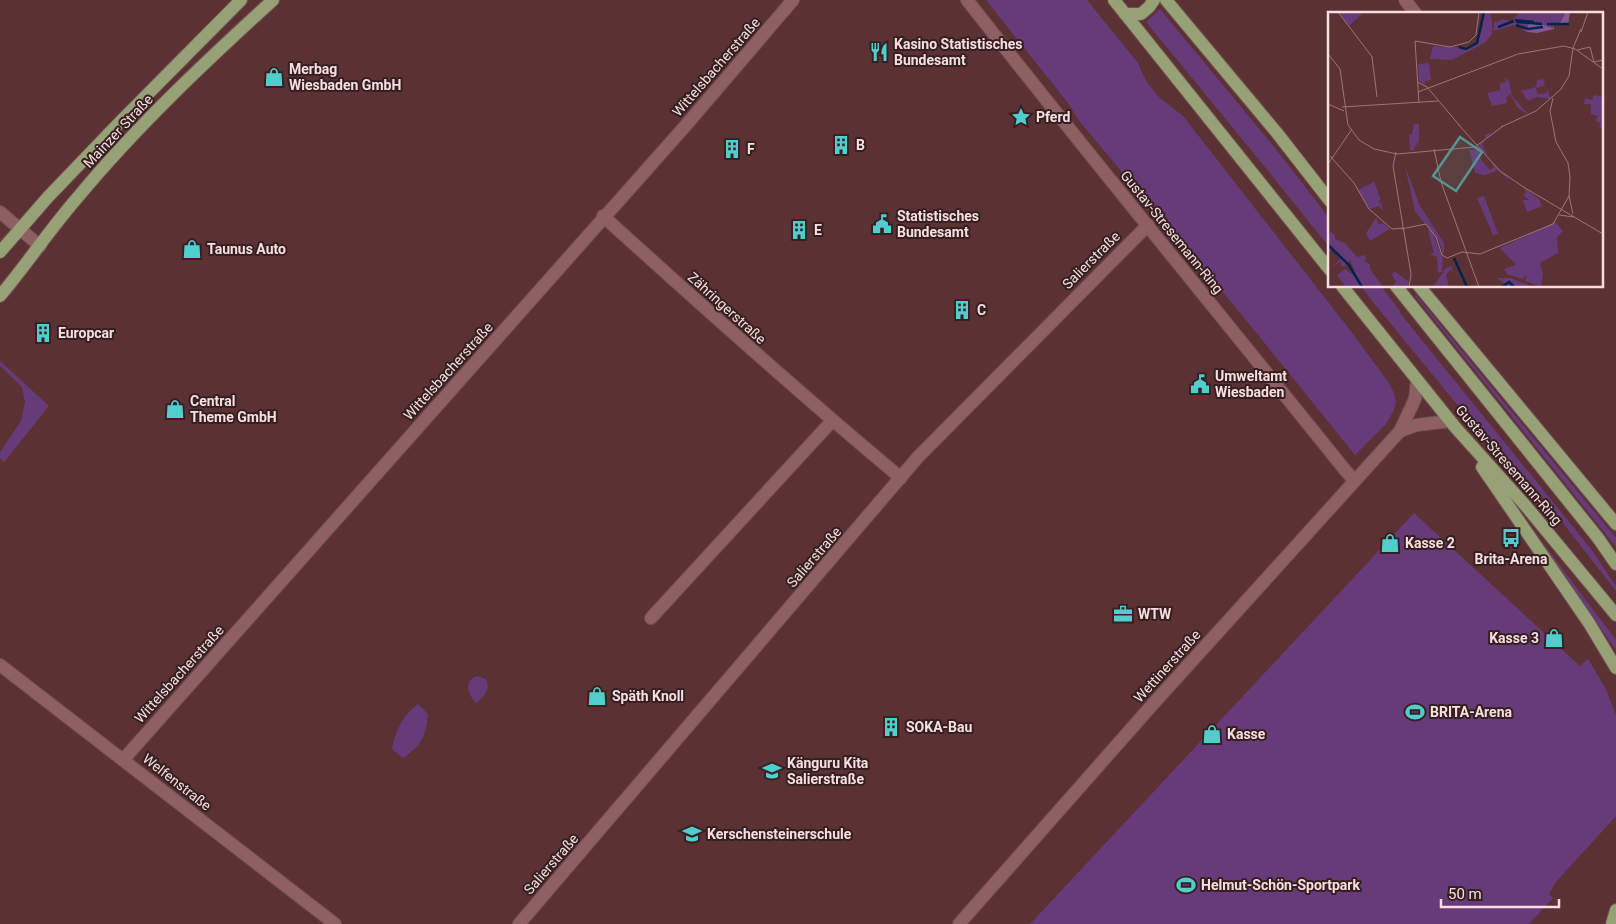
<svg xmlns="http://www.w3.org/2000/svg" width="1616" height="924" viewBox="0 0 1616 924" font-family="Roboto,sans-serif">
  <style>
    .green { fill: #673b79 }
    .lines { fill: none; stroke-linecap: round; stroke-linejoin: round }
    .minor-casing { stroke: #734f53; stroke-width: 14 }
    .major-casing { stroke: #734f53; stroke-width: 14 }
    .minor { stroke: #8f6063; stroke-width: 12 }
    .major { stroke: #96a175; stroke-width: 12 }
    .labels { text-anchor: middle; stroke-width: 4; stroke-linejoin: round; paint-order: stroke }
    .poi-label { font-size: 14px; font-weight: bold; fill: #fadedf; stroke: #342021; text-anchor: start }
    .street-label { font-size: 14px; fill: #fadedf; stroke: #342021 }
    .inset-river { fill: none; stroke: #00244f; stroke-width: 2.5 }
    .inset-road { fill: none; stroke: #9b7678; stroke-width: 1 }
    .view { fill: #569590; fill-opacity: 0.15; stroke: #569590; stroke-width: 2.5 }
    .inset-edge { fill: none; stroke: #fadedf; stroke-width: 2.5 }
  </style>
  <rect width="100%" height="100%" fill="#5b3134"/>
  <g class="green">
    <path d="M 986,0 L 1087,0 L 1138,63 L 1146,81 L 1159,97 L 1183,116 L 1350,330 L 1389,383 L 1394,393 L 1396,403 L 1393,412 L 1386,424 L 1355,455 L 1241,314 L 1080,122 L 1068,103 Z"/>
    <path d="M 1160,9 L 1275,148 L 1330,219 L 1330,248 L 1260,161 L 1146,22 Z"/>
    <path d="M 1360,286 L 1381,286 L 1400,311 L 1400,313 L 1591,549 L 1616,586 L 1616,591 L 1537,490 L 1454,401 Z"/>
    <path d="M 1416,295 L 1616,538 L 1616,547 L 1415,296 Z"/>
    <path d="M 0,361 L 49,406 L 4,462 L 0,458 L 0,452 L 21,421 L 25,402 L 22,387 L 0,366 Z"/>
    <path d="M 1476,454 L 1616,640 L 1616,650 Z"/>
    <path d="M 1414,513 L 1580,666 L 1588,659 L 1606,689 L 1616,715 L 1616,816 L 1556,882 L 1549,894 L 1553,898 L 1529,924 L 1030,924 Z"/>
    <path d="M 477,676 L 486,679 C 491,689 484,697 476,703 C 468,695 463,681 477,676 Z"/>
    <path d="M 418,704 L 428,714 C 426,736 422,745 403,758 L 392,749 C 395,731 403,715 418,704 Z"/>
  </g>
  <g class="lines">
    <g class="minor-casing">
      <g id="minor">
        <path d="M 967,0 C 1091,158 1219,313 1345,470 L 1355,481"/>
        <path d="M 1405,0 L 1416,14"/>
        <path d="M 0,212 L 40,246"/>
        <path d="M 603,216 C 701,305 799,393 901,478"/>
        <path d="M 1400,431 L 1417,425 L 1450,421"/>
        <path d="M 651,618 L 832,421"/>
        <path d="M 0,665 L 335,924"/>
        <path d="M 123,760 L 687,124 L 793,0"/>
        <path d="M 519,924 L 918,457 L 1148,225"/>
        <path d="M 959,924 L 1153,704 L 1400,431 L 1415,399 L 1417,381"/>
      </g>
    </g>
    <g class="major-casing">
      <g id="major">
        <path d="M 1114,0 L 1330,270"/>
        <path d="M 1166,0 L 1277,133 L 1330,201"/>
        <path d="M 1125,14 L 1141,14 L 1149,7 L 1154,0"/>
        <path d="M 0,252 L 48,197 L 121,121 L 241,0"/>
        <path d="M 1342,286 L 1455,427 L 1525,505 L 1616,615"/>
        <path d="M 1396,286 L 1598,538 L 1616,564"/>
        <path d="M 1419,286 L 1616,524"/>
        <path d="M 0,296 C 27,264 50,229 78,197 C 137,126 205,62 273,0"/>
        <path d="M 1482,467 L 1589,623 L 1616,668"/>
        <path d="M 1612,924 L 1616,910"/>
      </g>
    </g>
    <use href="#minor" class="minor"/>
    <use href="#major" class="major"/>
  </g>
  <defs>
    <g id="restaurant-bare" transform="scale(1.5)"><path d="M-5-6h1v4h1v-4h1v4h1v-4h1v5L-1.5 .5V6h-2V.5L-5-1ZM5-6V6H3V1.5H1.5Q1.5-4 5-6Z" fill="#52cdcd" stroke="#342021" stroke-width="2.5" paint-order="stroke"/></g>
    <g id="shop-bare" transform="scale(1.5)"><path d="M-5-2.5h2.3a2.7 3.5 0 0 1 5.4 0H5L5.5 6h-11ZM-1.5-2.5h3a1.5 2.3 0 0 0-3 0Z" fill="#52cdcd" stroke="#342021" stroke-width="2.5" paint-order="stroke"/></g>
    <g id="sight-bare" transform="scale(1.5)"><path d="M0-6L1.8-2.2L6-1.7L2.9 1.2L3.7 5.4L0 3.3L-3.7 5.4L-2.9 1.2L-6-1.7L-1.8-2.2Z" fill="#52cdcd" stroke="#342021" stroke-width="2.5" paint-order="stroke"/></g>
    <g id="building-bare" transform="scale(1.5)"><path d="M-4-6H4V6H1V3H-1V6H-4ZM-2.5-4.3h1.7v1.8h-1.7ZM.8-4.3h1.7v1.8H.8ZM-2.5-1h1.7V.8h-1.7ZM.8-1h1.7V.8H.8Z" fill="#52cdcd" stroke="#342021" stroke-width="2.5" paint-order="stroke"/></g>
    <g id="civic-bare" transform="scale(1.5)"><path d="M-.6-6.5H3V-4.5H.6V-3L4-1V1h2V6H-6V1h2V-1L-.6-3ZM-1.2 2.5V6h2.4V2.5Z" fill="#52cdcd" stroke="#342021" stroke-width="2.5" paint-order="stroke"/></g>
    <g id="bus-bare" transform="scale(1.5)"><path d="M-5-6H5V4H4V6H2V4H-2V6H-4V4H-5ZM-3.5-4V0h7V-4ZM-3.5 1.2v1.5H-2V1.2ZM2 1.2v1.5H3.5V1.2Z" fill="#52cdcd" stroke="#342021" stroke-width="2.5" paint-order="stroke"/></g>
    <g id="office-bare" transform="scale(1.5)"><path d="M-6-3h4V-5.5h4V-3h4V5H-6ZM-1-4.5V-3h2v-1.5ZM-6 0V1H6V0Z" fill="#52cdcd" stroke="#342021" stroke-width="2.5" paint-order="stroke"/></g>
    <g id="stadium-bare" transform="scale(1.5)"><path d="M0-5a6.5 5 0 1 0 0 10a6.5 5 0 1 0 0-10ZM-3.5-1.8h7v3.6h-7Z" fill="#52cdcd" stroke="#342021" stroke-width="2.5" paint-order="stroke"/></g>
    <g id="school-bare" transform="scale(1.5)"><path d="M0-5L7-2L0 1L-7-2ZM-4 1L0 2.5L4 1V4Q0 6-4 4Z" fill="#52cdcd" stroke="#342021" stroke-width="2.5" paint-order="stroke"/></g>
  </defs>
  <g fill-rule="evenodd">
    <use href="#restaurant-bare" x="879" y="52"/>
    <use href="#shop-bare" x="274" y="77"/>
    <use href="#sight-bare" x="1021" y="117"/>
    <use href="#building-bare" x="841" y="145"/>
    <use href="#building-bare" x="732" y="149"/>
    <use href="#civic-bare" x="882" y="224"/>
    <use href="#building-bare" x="799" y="230"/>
    <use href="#shop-bare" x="192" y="249"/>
    <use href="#building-bare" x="962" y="310"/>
    <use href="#building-bare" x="43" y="333"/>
    <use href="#civic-bare" x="1200" y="384"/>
    <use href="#shop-bare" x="175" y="409"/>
    <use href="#bus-bare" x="1511" y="538"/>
    <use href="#shop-bare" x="1390" y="543"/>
    <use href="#office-bare" x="1123" y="614"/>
    <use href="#shop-bare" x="1554" y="638"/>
    <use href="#shop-bare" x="597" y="696"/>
    <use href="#stadium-bare" x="1415" y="712"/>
    <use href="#building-bare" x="891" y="727"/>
    <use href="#shop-bare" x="1212" y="734"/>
    <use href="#school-bare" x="772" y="771"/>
    <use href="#school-bare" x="692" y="834"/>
    <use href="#stadium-bare" x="1186" y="885"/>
  </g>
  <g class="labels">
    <g class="poi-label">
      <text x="894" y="49">Kasino Statistisches<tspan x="894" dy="16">Bundesamt</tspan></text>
      <text x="289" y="74">Merbag<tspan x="289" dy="16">Wiesbaden GmbH</tspan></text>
      <text x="1036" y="122">Pferd</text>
      <text x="856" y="150">B</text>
      <text x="747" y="154">F</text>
      <text x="897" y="221">Statistisches<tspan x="897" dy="16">Bundesamt</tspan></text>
      <text x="814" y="235">E</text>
      <text x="207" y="254">Taunus Auto</text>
      <text x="977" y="315">C</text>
      <text x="58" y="338">Europcar</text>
      <text x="1215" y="381">Umweltamt<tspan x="1215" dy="16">Wiesbaden</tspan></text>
      <text x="190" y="406">Central<tspan x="190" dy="16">Theme GmbH</tspan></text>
      <text x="1405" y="548">Kasse 2</text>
      <text x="1511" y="564" text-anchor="middle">Brita-Arena</text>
      <text x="1138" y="619">WTW</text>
      <text x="1539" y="643" text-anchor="end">Kasse 3</text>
      <text x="612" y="701">Späth Knoll</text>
      <text x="1430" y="717">BRITA-Arena</text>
      <text x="906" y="732">SOKA-Bau</text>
      <text x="1227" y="739">Kasse</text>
      <text x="787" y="768">Känguru Kita<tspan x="787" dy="16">Salierstraße</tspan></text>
      <text x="707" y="839">Kerschensteinerschule</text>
      <text x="1201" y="890">Helmut-Schön-Sportpark</text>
    </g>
    <g class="street-label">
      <text transform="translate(716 67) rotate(-49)" y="5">Wittelsbacherstraße</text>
      <text transform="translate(118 131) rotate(-47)" y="5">Mainzer Straße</text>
      <text transform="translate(1172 232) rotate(51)" y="5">Gustav-Stresemann-Ring</text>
      <text transform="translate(1091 260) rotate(-45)" y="5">Salierstraße</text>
      <text transform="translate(727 308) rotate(42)" y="5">Zähringerstraße</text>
      <text transform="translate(448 371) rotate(-48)" y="5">Wittelsbacherstraße</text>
      <text transform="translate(1509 465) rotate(49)" y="5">Gustav-Stresemann-Ring</text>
      <text transform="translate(814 557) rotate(-49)" y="5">Salierstraße</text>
      <text transform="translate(1167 666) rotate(-48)" y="5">Wettinerstraße</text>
      <text transform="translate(179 674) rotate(-48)" y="5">Wittelsbacherstraße</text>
      <text transform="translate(177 782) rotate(38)" y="5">Welfenstraße</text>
      <text transform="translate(551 864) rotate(-49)" y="5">Salierstraße</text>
    </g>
  </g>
  <g transform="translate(1328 12)">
    <rect width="275" height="275" fill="#5b3134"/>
    <path d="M 11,0 L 32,0 L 34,2 L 21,14 ZM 155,0 L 162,0 L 164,11 L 164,22 L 158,30 L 124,48 L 102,47 L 105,34 L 136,36 L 148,32 L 155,14 ZM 191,0 L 238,0 L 232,11 L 226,12 L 221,17 L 218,14 L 217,19 L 210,10 L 201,13 L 199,19 L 186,13 L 165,19 L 166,11 L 175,7 L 184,10 ZM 101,51 L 103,68 L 97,69 L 96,73 L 91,69 L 90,52 ZM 176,65 L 181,69 L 184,84 L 201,103 L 190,96 L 182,82 L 178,86 L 179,91 L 164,94 L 159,81 L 172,78 L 172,71 L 178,70 ZM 215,67 L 217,74 L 208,76 L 209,82 L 218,81 L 220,78 L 222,87 L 209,85 L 200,89 L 193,79 L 208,75 L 209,68 ZM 266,83 L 275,85 L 275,118 L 271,115 L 274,109 L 272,111 L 268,109 L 270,104 L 263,102 L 263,92 L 256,92 L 257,86 L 264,88 ZM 86,112 L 91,112 L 91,127 L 89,137 L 89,129 L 86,138 L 82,138 L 81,123 L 84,122 ZM 164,120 L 154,132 L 160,144 L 151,136 L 171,158 L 184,166 L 178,163 L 182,169 L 170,158 L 157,163 L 147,161 L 141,138 L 151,137 L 153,148 L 162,158 L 166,155 L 163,149 L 150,135 L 149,133 L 153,129 L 150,133 L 152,135 L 152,132 L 160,125 L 157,126 L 157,123 ZM 77,154 L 92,194 L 116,231 L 116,244 L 111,230 L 87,199 ZM 46,170 L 53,188 L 49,190 L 53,191 L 55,199 L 51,194 L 42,197 L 30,178 ZM 196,176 L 211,187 L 214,194 L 199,200 L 195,188 L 201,188 L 195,183 L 198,181 ZM 156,184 L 170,222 L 165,223 L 149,186 ZM 48,206 L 51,213 L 55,211 L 62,217 L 42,229 L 38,221 ZM 227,210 L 235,219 L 229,225 L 230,241 L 212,251 L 215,262 L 213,275 L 197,269 L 199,263 L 194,267 L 179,262 L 176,257 L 188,253 L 172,236 ZM 103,217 L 115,247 L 114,260 L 110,261 L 109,245 L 101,242 L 106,241 L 100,218 ZM 2,219 L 7,223 L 7,227 L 17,231 L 29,245 L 36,243 L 39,247 L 36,249 L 42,252 L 42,257 L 55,275 L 18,275 L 9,263 L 17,257 L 29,266 L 22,248 L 17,255 L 13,254 L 13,249 L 3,256 L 12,247 L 4,238 L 0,240 L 2,235 L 6,236 L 0,232 ZM 124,254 L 125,262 L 123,257 L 118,263 L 121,275 L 105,275 L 118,256 ZM 66,259 L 81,270 L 80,274 L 63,275 L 68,270 L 64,263 ZM 168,266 L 183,266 L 205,275 L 188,275 L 184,271 L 183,275 L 175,274 L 183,270 L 176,271 Z" fill="#673b79"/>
    <path d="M 238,0 L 242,0 L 240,13 L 226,13 L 226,17 L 209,21 L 200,20 L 194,17 L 199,18 L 201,11 L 205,10 L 225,16 L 226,12 L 232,11 Z" fill="#855798"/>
    <path class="inset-river" d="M 187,8 L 206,10M 188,10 L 214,12M 219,12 L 241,12M 188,13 L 200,17 L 215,15M 170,15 L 186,9M 131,35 L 138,37 L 149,31 L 156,0M 0,233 L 21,253 L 34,275M 126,246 L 139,275M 174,275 L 181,270 L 186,275"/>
    <path class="inset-road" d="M 10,0 L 45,46M 253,20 L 260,0M 249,38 L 262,35 L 266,50 L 275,48M 0,42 L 12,57 L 20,113 L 31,128 L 46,137 L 69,142 L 147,135 L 175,114M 44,45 L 49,85M 89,70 L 99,75 L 132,114M 90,80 L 190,42 L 236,34 L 247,37 L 275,57M 91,91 L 87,29 L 122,35 L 141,30 L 148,23 L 151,0M 0,92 L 16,99M 14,95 L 110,89M 130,112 L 172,159 L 197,176M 173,115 L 208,99 L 233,77 L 241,64 L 245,36 L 253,17M 106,137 L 113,170 L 151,275M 68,140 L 65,154 L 83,262 L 81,275M 2,144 L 26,171 L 41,197 L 64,217 L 75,216M 0,152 L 24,117M 197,176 L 275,222M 241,184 L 245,202M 231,203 L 246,205M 73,217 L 98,212 L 108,225 L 114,243 L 119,246 L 134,240 L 152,242 L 225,212 L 241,184 L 242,165 L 240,151 L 228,130 L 222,99 L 225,86"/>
    <path class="view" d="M 132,125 L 154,140 L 128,179 L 105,164 Z"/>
    <rect width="275" height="275" class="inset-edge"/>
  </g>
  <path d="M1441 899v8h118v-8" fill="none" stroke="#fadedf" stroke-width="2.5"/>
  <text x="1448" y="899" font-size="15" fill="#fadedf" stroke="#342021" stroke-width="4" paint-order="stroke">50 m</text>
</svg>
